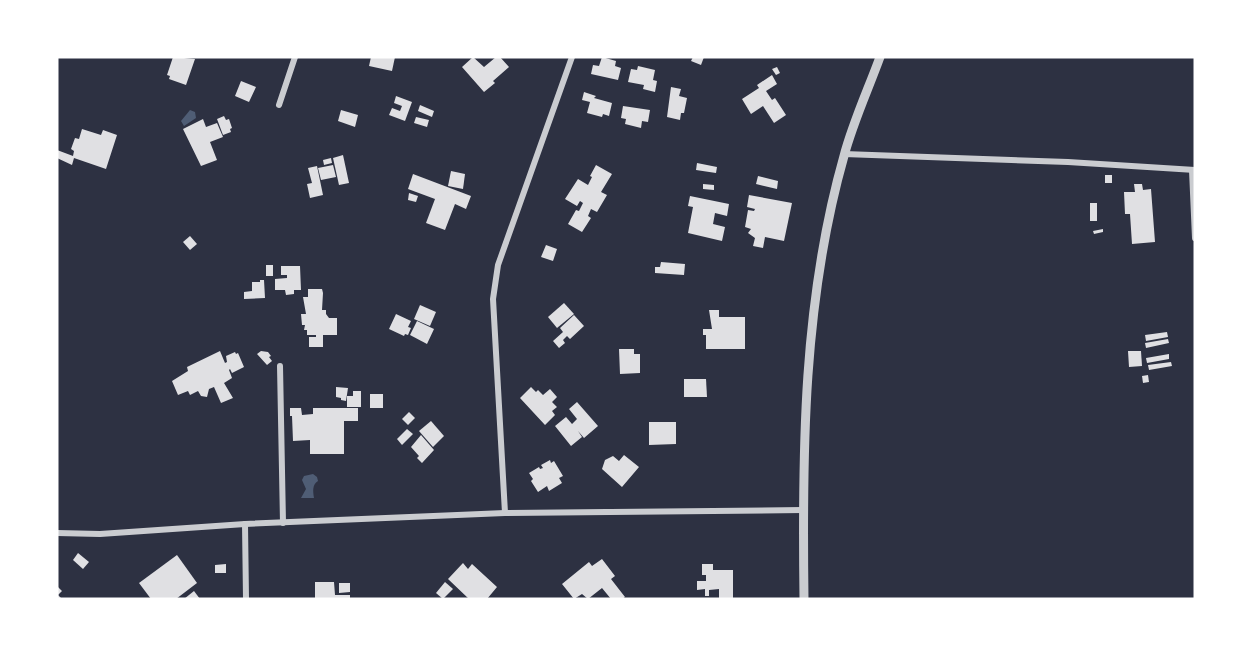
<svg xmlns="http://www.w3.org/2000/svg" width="1252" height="656" viewBox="0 0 1252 656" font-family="'Public Sans',sans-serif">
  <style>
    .water { fill: #4f5d75 }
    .building { fill: #e0e0e3 }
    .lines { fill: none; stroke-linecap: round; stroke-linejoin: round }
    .minor { stroke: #caccd0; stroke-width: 6 }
    .tertiary { stroke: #caccd0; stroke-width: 9 }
  </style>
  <rect width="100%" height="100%" fill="#2d3142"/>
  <g class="water">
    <path d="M 190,110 L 195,112 L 196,118 L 184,126 L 181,121 Z"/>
    <path d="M 313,474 L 317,477 L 318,481 C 312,485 313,491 314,498 L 301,498 L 306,489 L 302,480 L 304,476 Z"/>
  </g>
  <g class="building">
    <path d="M 173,57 L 195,59 L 186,85 L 169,79 L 170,76 L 167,75 Z"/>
    <path d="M 371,57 L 395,57 L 392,71 L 369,66 Z"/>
    <path d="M 473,57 L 484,67 L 496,57 L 500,57 L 509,67 L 493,81 L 495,83 L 484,92 L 462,67 Z"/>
    <path d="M 602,57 L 616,61 L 615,66 L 621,68 L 618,80 L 591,74 L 593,65 L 599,66 Z"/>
    <path d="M 693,57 L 704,57 L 701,65 L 691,61 Z"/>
    <path d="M 638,66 L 655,70 L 653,80 L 657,81 L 655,92 L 643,89 L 644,85 L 628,82 L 631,69 L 637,70 Z"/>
    <path d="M 777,67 L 780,73 L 776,75 L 772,69 Z"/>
    <path d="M 772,75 L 777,84 L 766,91 L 772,100 L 775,98 L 786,115 L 774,123 L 763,106 L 751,114 L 742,99 L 759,88 L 757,85 Z"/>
    <path d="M 241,81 L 256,87 L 249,102 L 235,96 Z"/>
    <path d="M 671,87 L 681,89 L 679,96 L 687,98 L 684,113 L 681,113 L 680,120 L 667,117 Z"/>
    <path d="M 584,92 L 596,96 L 594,98 L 612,103 L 609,116 L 603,114 L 602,117 L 587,113 L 590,102 L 582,100 Z"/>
    <path d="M 396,96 L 412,102 L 405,121 L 389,115 L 392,108 L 400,111 L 402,106 L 394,103 Z"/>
    <path d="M 420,105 L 434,111 L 432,117 L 418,111 Z"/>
    <path d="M 623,106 L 650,110 L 648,122 L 642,121 L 641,128 L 625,124 L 626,119 L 621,118 Z"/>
    <path d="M 341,110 L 358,115 L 355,127 L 338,121 Z"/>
    <path d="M 224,116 L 226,120 L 229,119 L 232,128 L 230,129 L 231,132 L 223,135 L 217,119 Z"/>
    <path d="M 416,117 L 429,120 L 427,127 L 414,123 Z"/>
    <path d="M 203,119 L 206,127 L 217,123 L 223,137 L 210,142 L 217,160 L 201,166 L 183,129 Z"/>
    <path d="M 82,129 L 101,135 L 103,130 L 117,135 L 106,169 L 74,158 L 72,165 L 57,158 L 57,150 L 73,156 L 74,151 L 71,149 L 75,138 L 79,139 Z"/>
    <path d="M 343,155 L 349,183 L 339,185 L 333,158 Z"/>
    <path d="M 331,158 L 332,163 L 324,165 L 323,160 Z"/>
    <path d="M 697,163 L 717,167 L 716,173 L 696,170 Z"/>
    <path d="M 333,165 L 336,177 L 321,180 L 318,168 Z"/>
    <path d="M 596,165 L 612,174 L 601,192 L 607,195 L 597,212 L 591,209 L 588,216 L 591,218 L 582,232 L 568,224 L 576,210 L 579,211 L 583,203 L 580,201 L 577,206 L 565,199 L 578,179 L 588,185 L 592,177 L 590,176 Z"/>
    <path d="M 317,166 L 323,195 L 310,198 L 307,184 L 312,183 L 308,168 Z"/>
    <path d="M 451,171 L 465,174 L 463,189 L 448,186 Z"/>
    <path d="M 413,174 L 471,196 L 466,209 L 455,204 L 445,230 L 426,223 L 435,199 L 408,189 Z"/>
    <rect x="1105" y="175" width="7" height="8"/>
    <path d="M 758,176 L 778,181 L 777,189 L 756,184 Z"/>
    <path d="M 703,184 L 714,185 L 714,190 L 703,189 Z"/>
    <path d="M 1134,184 L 1142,184 L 1143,190 L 1151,189 L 1155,242 L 1132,244 L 1130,214 L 1125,214 L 1124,192 L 1135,192 Z"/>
    <path d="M 409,193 L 418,196 L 416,202 L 408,200 Z"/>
    <path d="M 749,195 L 792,203 L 784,241 L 765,237 L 763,248 L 753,246 L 755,238 L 748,233 L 751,229 L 745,227 L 748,210 L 754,211 L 755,209 L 747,207 Z"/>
    <path d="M 690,196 L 729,204 L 727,216 L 715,213 L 713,224 L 725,227 L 722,241 L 688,233 L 693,207 L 688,206 Z"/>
    <rect x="1090" y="203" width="7" height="18"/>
    <path d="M 1103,229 L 1103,232 L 1094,234 L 1093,231 Z"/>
    <path d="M 190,236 L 197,244 L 190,250 L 183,242 Z"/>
    <path d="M 546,245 L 557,249 L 553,261 L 541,257 Z"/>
    <path d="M 661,262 L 685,264 L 684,275 L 655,273 L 655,267 L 660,267 Z"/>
    <rect x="266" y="265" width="7" height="11"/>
    <path d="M 281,266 L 300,266 L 301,290 L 294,290 L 294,294 L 286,295 L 285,290 L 275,290 L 275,279 L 287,278 L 287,275 L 281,275 Z"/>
    <path d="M 260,280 L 264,280 L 265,298 L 244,299 L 244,292 L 252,291 L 252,282 L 260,282 Z"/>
    <path d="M 308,289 L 322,289 L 323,293 L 322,310 L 326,310 L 326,314 L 329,318 L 337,318 L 337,335 L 323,335 L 323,347 L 309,347 L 309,337 L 316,337 L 316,335 L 307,335 L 307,330 L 304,330 L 305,325 L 302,325 L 301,314 L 306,314 L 303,297 L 308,297 Z"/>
    <path d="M 564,303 L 574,314 L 557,328 L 548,317 Z"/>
    <path d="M 420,305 L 436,312 L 430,326 L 414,319 Z"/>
    <path d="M 709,310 L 719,310 L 719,317 L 745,317 L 745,349 L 706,349 L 706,335 L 703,335 L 703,329 L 712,329 Z"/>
    <path d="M 396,314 L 411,321 L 408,327 L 411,328 L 408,335 L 405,334 L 404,336 L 389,329 Z"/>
    <path d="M 574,315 L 584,326 L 570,339 L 567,336 L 563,340 L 565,343 L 559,348 L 553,341 L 563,332 L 560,328 Z"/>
    <path d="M 417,321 L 434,329 L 427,344 L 410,335 Z"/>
    <path d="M 1167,332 L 1168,337 L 1146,341 L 1145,335 Z"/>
    <path d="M 1168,339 L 1169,343 L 1146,348 L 1145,343 Z"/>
    <path d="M 619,349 L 634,349 L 634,354 L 640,354 L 640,373 L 620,374 Z"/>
    <path d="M 220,351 L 225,363 L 227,362 L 226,356 L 235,352 L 236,354 L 238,353 L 244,367 L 232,373 L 230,369 L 229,370 L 232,378 L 224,383 L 233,398 L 221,403 L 214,387 L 209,389 L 207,397 L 201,396 L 198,391 L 190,395 L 188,391 L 178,395 L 172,381 L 188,371 L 187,367 Z"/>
    <path d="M 261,351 L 268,352 L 271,356 L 269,357 L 272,361 L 267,365 L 257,354 Z"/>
    <path d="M 1128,351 L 1141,351 L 1142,366 L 1129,367 Z"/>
    <path d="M 1169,354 L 1169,359 L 1147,363 L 1146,358 Z"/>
    <path d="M 1171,362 L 1172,366 L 1149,370 L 1148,365 Z"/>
    <path d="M 1148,375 L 1149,382 L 1143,383 L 1142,376 Z"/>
    <path d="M 684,379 L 706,379 L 707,397 L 684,397 Z"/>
    <path d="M 336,387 L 348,388 L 346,401 L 341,400 L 341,398 L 336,397 Z"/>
    <path d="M 531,387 L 536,392 L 538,390 L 543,395 L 550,389 L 557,397 L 552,402 L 557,407 L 552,411 L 555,415 L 545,425 L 520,398 Z"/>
    <path d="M 353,391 L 361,391 L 361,407 L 347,407 L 347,396 L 353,396 Z"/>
    <rect x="370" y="394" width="13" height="14"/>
    <path d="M 577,402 L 598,426 L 584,438 L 578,431 L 582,437 L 571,446 L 555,426 L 566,417 L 572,424 L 577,419 L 569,409 Z"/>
    <path d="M 290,408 L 301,408 L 302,415 L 313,414 L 313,408 L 358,408 L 358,421 L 344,421 L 344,454 L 310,454 L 310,440 L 293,441 L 292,416 L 290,416 Z"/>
    <path d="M 409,412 L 415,418 L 408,425 L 402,419 Z"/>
    <path d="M 431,421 L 444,436 L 433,447 L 419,431 Z"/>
    <path d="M 649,422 L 676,422 L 676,444 L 649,445 Z"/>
    <path d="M 407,429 L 413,434 L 402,445 L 397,439 Z"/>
    <path d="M 421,435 L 434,450 L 422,463 L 417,458 L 419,456 L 411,447 Z"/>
    <path d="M 624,455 L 639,467 L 622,487 L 602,469 L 605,460 L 613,456 L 619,461 Z"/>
    <path d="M 550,460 L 551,463 L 554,461 L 563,476 L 559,478 L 562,483 L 549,491 L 547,486 L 538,492 L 531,481 L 533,479 L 529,473 L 539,467 L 540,469 L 543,468 L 541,465 Z"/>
    <path d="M 78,553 L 89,562 L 83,569 L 73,560 Z"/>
    <path d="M 177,555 L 197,583 L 176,599 L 151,599 L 139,583 Z"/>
    <path d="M 602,559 L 615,576 L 611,579 L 625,597 L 622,599 L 611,599 L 602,588 L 588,599 L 582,594 L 574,599 L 562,584 L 589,562 L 592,566 Z"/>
    <path d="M 463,563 L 468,569 L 472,564 L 497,587 L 487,599 L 469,599 L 448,579 Z"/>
    <path d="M 226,564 L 226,573 L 215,573 L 215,565 Z"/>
    <path d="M 702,564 L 713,564 L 713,570 L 733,570 L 733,599 L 719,599 L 719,589 L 709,590 L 709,596 L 705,596 L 705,589 L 697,590 L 697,581 L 706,581 L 706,575 L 702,575 Z"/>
    <path d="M 315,582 L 334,582 L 335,595 L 350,595 L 350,599 L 315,599 Z"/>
    <path d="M 445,582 L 453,589 L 443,599 L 436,593 Z"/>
    <path d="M 339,583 L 350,583 L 350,592 L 339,593 Z"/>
    <path d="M 57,586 L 62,591 L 58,595 L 62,599 L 57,599 Z"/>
    <path d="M 194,591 L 200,599 L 184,599 Z"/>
  </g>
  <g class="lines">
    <g class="minor">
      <path d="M 279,105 L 295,57"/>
      <path d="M 844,154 L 1068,162 L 1195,170"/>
      <path d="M 1192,170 L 1195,238"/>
      <path d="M 280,366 L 283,523"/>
      <path d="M 505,513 L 493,299 L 498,265 L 572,57"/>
      <path d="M 245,524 L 246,599"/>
      <path d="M 57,533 L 100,534 L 245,524 L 505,513 L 803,510"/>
    </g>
    <path class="tertiary" d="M 804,599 C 802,451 803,300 844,156 C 853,122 868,90 880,57"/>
  </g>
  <rect width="1252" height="656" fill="none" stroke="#ffffff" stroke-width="117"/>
</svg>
